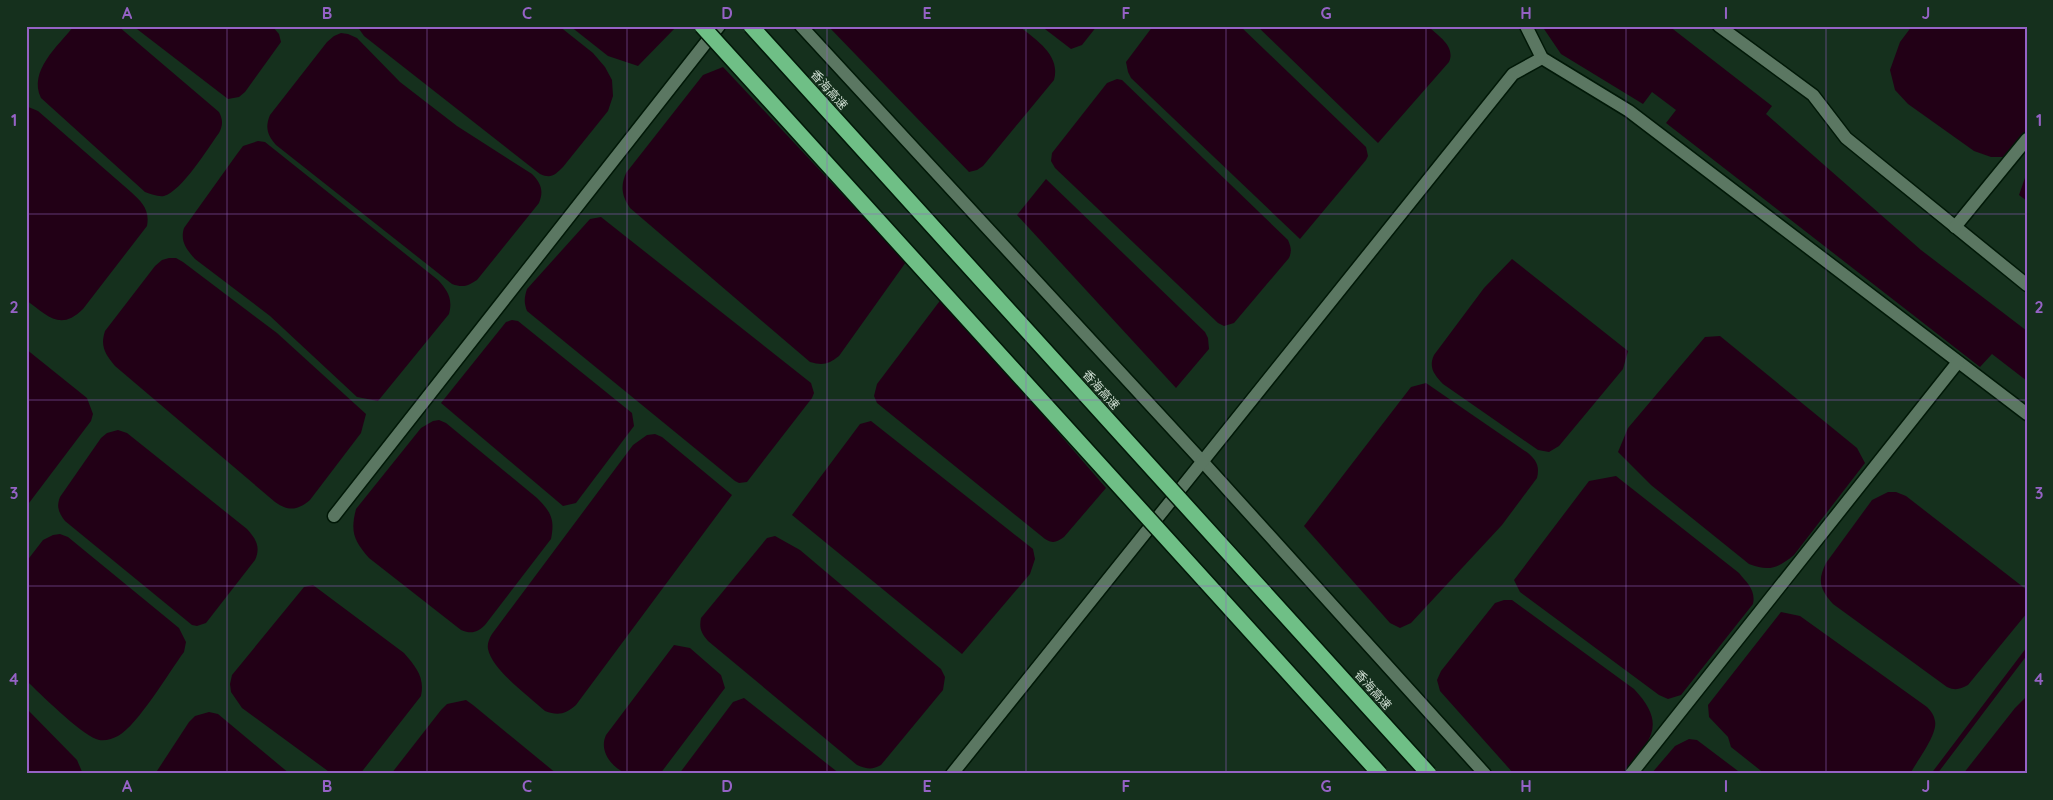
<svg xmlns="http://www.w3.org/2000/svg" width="2053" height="800" viewBox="0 0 2053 800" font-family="Quicksand,'Noto Sans SC',sans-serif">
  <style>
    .water { fill: #220016 }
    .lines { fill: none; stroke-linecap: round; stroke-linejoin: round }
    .stream { stroke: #220016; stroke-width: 5 }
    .minor-casing { stroke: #001807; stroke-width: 15 }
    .minor { stroke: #5b7762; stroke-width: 12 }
    .highway-bridge-casing { stroke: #001807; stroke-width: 18; stroke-linecap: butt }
    .highway-bridge { stroke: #6fbf86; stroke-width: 15 }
    .grid { fill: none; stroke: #9562c5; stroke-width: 1; stroke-opacity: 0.55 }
    .labels { text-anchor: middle; stroke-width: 4; stroke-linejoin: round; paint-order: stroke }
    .street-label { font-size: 12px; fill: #d1e0d4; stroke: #15301d }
    .neatline { fill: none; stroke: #9562c5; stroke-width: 2 }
    .grid-label { font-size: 16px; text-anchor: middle; font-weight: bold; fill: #9562c5 }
  </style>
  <rect width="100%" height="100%" fill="#15301d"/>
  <g class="water">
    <path d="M 74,26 L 118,26 L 219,112 C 223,120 223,125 219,133 C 208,148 182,191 164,196 C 158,197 151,194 145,192 L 41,98 C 28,71 58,46 74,26 Z"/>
    <path d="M 133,26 L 272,26 L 279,34 L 281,42 L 245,92 L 239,97 L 228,99 Z"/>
    <path d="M 357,26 L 559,26 L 593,53 L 605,67 L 612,80 L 613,96 L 608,111 L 563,167 C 555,175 551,179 540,174 L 364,36 Z"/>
    <path d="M 570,26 L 677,26 L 638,66 L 608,56 Z"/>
    <path d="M 828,26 L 1019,26 C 1036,40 1061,55 1054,80 L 983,166 L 977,170 L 969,172 Z"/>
    <path d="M 1041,26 L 1097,26 L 1082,45 L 1071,49 Z"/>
    <path d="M 1153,26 L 1240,26 L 1366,147 L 1368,156 L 1366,160 L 1300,239 L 1131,78 L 1128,72 L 1126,62 Z"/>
    <path d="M 1257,26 L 1428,26 C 1438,36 1456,46 1449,62 L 1378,143 Z"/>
    <path d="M 1542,26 L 1669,26 L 1772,106 L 1766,114 L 1921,250 L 2027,331 L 2027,381 L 1992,354 L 1980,367 L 1666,123 L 1676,110 L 1652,92 L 1643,104 L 1561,54 Z"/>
    <path d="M 1912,26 L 2027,26 L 2027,134 L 2009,157 L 1991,157 L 1974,151 L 1908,104 L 1895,90 L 1890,70 L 1900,42 Z"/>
    <path d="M 341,33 L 348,34 L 357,38 L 400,82 L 457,126 L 532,174 C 541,183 544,191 539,203 L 477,280 C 468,286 463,288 452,284 L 276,145 C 267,135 265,127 270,115 L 327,42 L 334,36 Z"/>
    <path d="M 723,67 L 906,262 L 839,356 C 829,364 823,366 810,362 L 630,208 C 622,196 620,187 626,173 L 703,75 Z"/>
    <path d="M 1117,79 L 1122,80 L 1288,240 C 1291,247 1292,251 1289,258 L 1234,323 L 1224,326 L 1218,323 L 1055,168 L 1051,161 L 1052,153 L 1107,83 Z"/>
    <path d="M 26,106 L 38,111 L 131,192 C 142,202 150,210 147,226 L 83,309 C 60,332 47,315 26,300 Z"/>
    <path d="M 258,141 L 265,142 L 438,280 C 448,291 453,299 449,314 L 378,401 L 357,397 L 270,316 L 195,259 C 186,249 180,241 184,228 L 237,154 L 243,146 Z"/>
    <path d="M 2027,172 L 2027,201 L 2019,195 Z"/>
    <path d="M 1046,179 L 1205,332 L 1208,338 L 1209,349 L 1176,388 L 1017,215 Z"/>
    <path d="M 601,217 L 811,383 L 814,393 L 812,398 L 747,482 L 739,483 L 735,481 L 527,311 C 524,303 524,298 527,289 L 590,219 Z"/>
    <path d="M 169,258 L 176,258 L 183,262 L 277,333 L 366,414 L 361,433 L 310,500 C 298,510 289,512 275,502 L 115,366 C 105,354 100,346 105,331 L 155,266 L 162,260 Z"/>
    <path d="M 1512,259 L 1628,351 L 1623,369 L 1559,446 L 1549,452 L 1538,450 L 1443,384 C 1435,375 1428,368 1434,355 L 1484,288 Z"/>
    <path d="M 942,298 L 1106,488 L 1064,537 C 1057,542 1053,544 1045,539 L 877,403 L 874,396 L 877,384 Z"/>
    <path d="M 512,320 L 518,321 L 632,413 L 634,426 L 576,503 L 563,506 L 441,403 L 506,322 Z"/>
    <path d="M 1720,336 L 1857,448 L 1865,463 L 1794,555 C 1778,568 1769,572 1749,564 L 1651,485 L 1618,452 L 1628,428 L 1705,337 Z"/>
    <path d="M 26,349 L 87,398 L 93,414 L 91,421 L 26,507 Z"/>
    <path d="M 1426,383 L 1528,453 C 1536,460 1540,466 1537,478 L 1502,525 L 1411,623 L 1400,628 L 1390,623 L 1304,526 L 1411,387 Z"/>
    <path d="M 439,420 L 446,423 L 537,498 C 551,512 555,519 551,539 L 485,625 C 477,633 471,634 461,630 L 369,558 C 354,541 350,532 356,509 L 421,428 L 433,421 Z"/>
    <path d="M 871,421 L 1033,549 L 1035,559 L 1030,574 L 962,654 L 792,515 L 860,424 Z"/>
    <path d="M 118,430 L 127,433 L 247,529 C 256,539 261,547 255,560 L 206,623 L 197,626 L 192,625 L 65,521 C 59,513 56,507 60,497 L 101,438 L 107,433 Z"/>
    <path d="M 655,434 L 662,437 L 732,495 L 576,705 C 566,714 558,716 545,711 C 530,697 492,670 488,649 C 487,644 489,639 492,634 L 633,445 L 647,435 Z"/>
    <path d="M 1616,476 L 1739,573 C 1747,583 1756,590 1753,604 L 1681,695 L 1668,699 L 1659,695 L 1520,592 L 1514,580 L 1589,481 Z"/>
    <path d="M 1888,492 L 1896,492 L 1906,496 L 2027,590 L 2027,613 L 1968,685 C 1960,689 1956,691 1947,687 L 1833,604 C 1820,589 1817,581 1826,563 L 1872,500 Z"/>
    <path d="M 60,534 L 68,537 L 179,628 L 186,642 L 184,652 C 169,672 138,725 118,736 C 112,739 103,742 96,739 C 80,733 40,694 26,680 L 26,562 L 43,540 L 53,535 Z"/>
    <path d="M 775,536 L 800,550 L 941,669 L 945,677 L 943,690 L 881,765 C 872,770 867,769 857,765 L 708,641 C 701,633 699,628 701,618 L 767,538 Z"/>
    <path d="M 313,585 L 404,653 C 416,667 425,677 421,696 L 360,774 L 332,774 L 242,708 L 231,692 L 230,684 L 232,675 L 304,587 Z"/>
    <path d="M 1504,600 L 1512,600 L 1634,689 C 1669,726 1649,741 1623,774 L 1514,774 L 1440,691 L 1437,680 L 1441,671 L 1495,603 Z"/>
    <path d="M 1781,612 L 1800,616 L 1927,707 C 1931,711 1934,715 1935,721 C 1938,734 1917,761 1910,774 L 1765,774 L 1731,747 L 1728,737 L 1709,717 L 1708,705 Z"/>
    <path d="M 674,645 L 690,648 L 721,675 L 725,688 L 660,774 C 650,774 633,777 625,773 C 610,766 599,750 606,735 Z"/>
    <path d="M 2027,696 L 2027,774 L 1963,774 L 2015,708 Z"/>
    <path d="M 744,698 L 840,774 L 679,774 L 733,702 Z"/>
    <path d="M 466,700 L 473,705 L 557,774 L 391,774 L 441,710 L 447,704 Z"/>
    <path d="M 26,708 L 77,760 L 83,774 L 26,774 Z"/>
    <path d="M 209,712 L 218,714 L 290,774 L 155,774 L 189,722 L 195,716 Z"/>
    <path d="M 1689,739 L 1697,740 L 1742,774 L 1651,774 L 1675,746 Z"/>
  </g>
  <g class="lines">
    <path class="stream" d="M 1934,774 L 2027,651"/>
    <g class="minor-casing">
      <g id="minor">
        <path d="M 801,26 L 1202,461 L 1485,774"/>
        <path d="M 1526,26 L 1542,58 L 1629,111 L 2027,414"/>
        <path d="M 1719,26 L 1813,95 L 1846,138 L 2027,285"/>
        <path d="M 1955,227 L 2027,139"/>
        <path d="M 334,516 L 719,26"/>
        <path d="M 952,774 L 1513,74 L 1542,58"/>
        <path d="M 1631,774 L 1958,362"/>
      </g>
    </g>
    <use href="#minor" class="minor"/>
    <g class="highway-bridge-casing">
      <g id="highway-bridge">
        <path d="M 702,26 L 1380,774"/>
        <path d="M 751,26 L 1429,774"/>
      </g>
    </g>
    <use href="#highway-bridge" class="highway-bridge"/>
  </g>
  <path class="grid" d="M 227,26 L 227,774M 427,26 L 427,774M 627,26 L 627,774M 827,26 L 827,774M 1026,26 L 1026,774M 1226,26 L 1226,774M 1426,26 L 1426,774M 1626,26 L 1626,774M 1826,26 L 1826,774M 26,214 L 2027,214M 26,400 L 2027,400M 26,586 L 2027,586"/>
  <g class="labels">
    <g class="street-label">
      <text transform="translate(829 90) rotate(48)" y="4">香海高速</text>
      <text transform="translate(1101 390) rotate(48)" y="4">香海高速</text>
      <text transform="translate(1373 690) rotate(48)" y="4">香海高速</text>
    </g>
  </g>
  <rect width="2053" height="800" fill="none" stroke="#15301d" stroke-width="55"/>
  <rect x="28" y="28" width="1998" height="744" class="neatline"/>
  <g class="grid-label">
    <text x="127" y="19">A</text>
    <text x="327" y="19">B</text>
    <text x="527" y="19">C</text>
    <text x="727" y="19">D</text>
    <text x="927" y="19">E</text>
    <text x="1126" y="19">F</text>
    <text x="1326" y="19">G</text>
    <text x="1526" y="19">H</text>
    <text x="1726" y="19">I</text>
    <text x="1926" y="19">J</text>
    <text x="14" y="126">1</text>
    <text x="2039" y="126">1</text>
    <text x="14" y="313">2</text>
    <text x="2039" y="313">2</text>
    <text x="14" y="499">3</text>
    <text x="2039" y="499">3</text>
    <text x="14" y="685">4</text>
    <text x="2039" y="685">4</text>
    <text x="127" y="792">A</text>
    <text x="327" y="792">B</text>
    <text x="527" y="792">C</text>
    <text x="727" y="792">D</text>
    <text x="927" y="792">E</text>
    <text x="1126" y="792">F</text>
    <text x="1326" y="792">G</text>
    <text x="1526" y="792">H</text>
    <text x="1726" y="792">I</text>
    <text x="1926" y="792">J</text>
  </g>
</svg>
